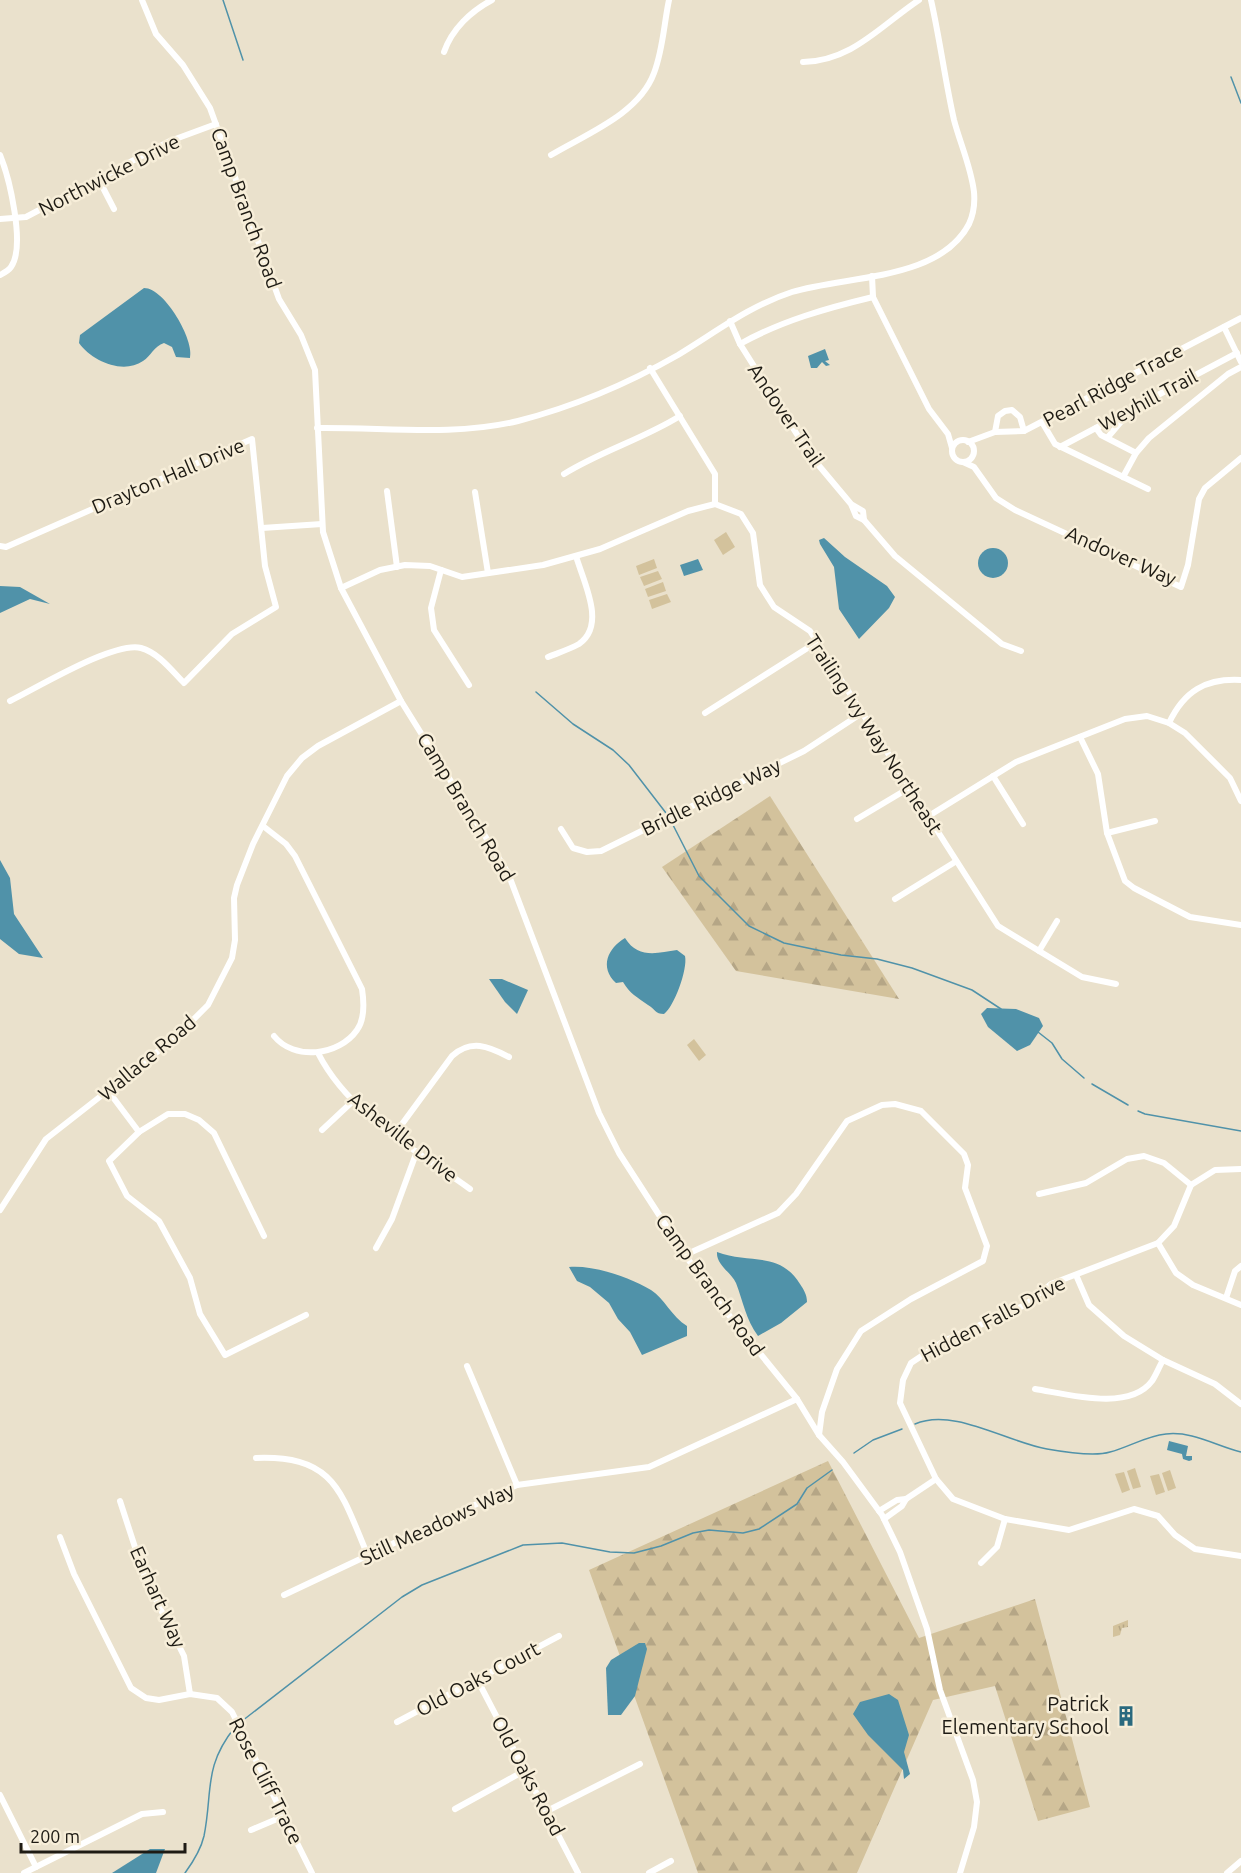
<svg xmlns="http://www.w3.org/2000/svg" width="1241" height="1873" viewBox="0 0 1241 1873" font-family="Ubuntu,sans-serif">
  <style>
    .grass { fill: #d3c29c }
    .forest { fill: url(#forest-firs) }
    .park { fill: url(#park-tufts) }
    .water { fill: #5092a9 }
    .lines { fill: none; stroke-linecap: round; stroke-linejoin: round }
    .stream { stroke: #5092a9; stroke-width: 1.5 }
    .minor { stroke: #fff; stroke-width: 6 }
    .labels { text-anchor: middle; stroke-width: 5; stroke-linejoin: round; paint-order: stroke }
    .street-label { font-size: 20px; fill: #1e1b14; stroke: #f7eed9 }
    .poi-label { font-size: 20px; fill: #1e1b14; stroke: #f7eed9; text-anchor: end }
  </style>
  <defs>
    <pattern id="forest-firs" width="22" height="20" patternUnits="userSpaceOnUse" patternTransform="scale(1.5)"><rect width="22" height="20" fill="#d3c29c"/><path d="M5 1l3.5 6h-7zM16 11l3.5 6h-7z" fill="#b5a686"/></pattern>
    <pattern id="park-tufts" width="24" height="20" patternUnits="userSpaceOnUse" patternTransform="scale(1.5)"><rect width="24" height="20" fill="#d3c29c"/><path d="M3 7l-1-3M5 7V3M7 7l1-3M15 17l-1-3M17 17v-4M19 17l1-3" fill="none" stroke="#b5a686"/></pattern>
  </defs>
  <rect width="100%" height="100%" fill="#eae1cc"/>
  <g class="grass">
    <path d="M 726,532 L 735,547 L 723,555 L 714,540 Z"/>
    <path d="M 654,559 L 657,568 L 639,575 L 636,566 Z"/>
    <path d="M 658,571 L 662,579 L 644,586 L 640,577 Z"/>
    <path d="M 663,582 L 666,591 L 648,597 L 645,589 Z"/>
    <path d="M 667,594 L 671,602 L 652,609 L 649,600 Z"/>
    <path d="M 694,1039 L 706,1055 L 699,1061 L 687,1045 Z"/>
    <path d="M 1135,1468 L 1141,1487 L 1133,1489 L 1127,1471 Z"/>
    <path d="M 1170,1470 L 1176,1488 L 1168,1491 L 1162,1473 Z"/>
    <path d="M 1124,1472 L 1130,1490 L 1122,1493 L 1115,1474 Z"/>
    <path d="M 1159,1474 L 1165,1492 L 1156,1495 L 1150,1476 Z"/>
  </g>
  <g class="forest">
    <path d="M 770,796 L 899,999 L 736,971 L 662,867 Z"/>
    <path d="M 828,1461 L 919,1638 L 1035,1599 L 1090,1807 L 1038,1821 L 995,1686 L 933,1700 L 857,1873 L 698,1873 L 589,1570 Z"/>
  </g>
  <path class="park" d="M 1128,1620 L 1128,1627 L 1122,1628 L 1120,1635 L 1113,1637 L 1113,1626 Z"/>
  <g class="water">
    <path d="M 144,288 C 165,288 195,341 190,358 L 176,357 L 172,347 L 164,343 C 154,346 151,356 143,361 C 123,375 92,361 79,343 L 80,335 Z"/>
    <path d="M 825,349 L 829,360 L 825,361 L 830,365 L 826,366 L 822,362 L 817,368 L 811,368 L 808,356 Z"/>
    <path d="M 824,538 L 845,557 L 887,586 L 895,597 L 889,608 L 859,639 L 839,609 L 834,567 L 820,544 L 819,540 Z"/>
    <circle cx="993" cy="563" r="15"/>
    <path d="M 698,559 L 703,570 L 684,576 L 680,565 Z"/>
    <path d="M 0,586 L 20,587 L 50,604 L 30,599 L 0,613 Z"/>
    <path d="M 0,860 L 10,878 L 14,914 L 43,958 L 19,954 L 0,939 Z"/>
    <path d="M 625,938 C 638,959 657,953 677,950 L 685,956 C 688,969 674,1007 664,1014 C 655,1014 655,1009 648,1005 C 637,997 630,994 623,982 L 616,983 C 599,967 608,948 625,938 Z"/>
    <path d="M 489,979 L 502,979 L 528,990 L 517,1014 L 505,1002 Z"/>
    <path d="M 987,1008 L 1016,1009 L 1039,1018 L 1043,1026 L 1030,1045 L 1017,1051 L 988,1027 L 981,1014 Z"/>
    <path d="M 717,1252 C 748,1264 780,1251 800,1284 C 804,1290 807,1295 807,1302 L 781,1323 L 758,1336 C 746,1320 743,1301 736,1283 C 731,1272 716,1265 717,1252 Z"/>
    <path d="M 569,1267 C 594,1265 629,1277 651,1290 C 664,1298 672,1317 687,1326 L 687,1336 L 642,1355 L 630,1332 L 618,1319 L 609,1303 L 590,1287 L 577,1281 Z"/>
    <path d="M 1169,1441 L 1188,1446 L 1186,1456 L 1192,1456 L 1192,1460 L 1189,1461 L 1183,1459 L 1182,1454 L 1167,1450 Z"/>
    <path d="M 639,1643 L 645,1643 L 647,1649 L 635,1696 L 621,1715 L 608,1715 L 606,1668 L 611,1660 Z"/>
    <path d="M 889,1694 L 898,1700 L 909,1735 L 904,1752 L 910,1774 L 904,1779 L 903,1770 L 868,1735 L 853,1714 L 860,1702 Z"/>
    <path d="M 150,1849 L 165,1849 L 156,1873 L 112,1873 Z"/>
  </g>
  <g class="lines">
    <g class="stream">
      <path d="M 223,0 L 243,60"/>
      <path d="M 1231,77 L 1241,103"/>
      <path d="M 536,692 L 573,724 L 613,750 L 629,765 L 666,813"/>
      <path d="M 672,823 L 699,876 L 749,926 L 784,943 L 841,955 L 877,959 L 912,968 L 972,990 L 1001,1009"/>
      <path d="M 1038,1032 L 1052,1043 L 1062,1059 L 1084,1078"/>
      <path d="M 1092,1084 L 1128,1105"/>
      <path d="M 1138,1111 L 1145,1114 L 1241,1131"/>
      <path d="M 915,1424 C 953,1407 1007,1442 1047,1449 C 1064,1452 1094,1457 1110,1452 C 1129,1447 1146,1436 1166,1434 C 1193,1431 1216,1446 1241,1452"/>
      <path d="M 854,1453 L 873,1440 L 902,1429"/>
      <path d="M 242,1721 L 402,1597 L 422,1585 L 523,1545 L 562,1543 L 610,1552 L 634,1553 L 661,1546 L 693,1533 L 709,1530 L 743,1533 L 759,1529 L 797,1504 L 807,1488 L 832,1470"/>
      <path d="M 185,1873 C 193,1862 201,1849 204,1836 C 213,1791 203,1767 235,1727"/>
    </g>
    <g class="minor">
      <path d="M 142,0 L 156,34 L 183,65 L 210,108 L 279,299 L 301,335 L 315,370 L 323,532 L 341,588 L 401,701 L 508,873 L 599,1113 L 619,1153 L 685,1255 L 728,1314 L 797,1399 L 819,1435 L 843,1462 L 882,1515 L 900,1552 L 927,1629 L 940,1690 L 973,1780 L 977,1802 L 974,1827 L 960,1873"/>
      <path d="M 444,52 C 452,29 471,11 492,0"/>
      <path d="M 803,62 C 852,61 880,26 919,0"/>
      <path d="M 0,155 C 9,177 26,246 11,267 C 9,270 4,273 0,275"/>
      <path d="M 551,155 C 586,134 639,114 654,73 C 663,50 664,23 669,0"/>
      <path d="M 99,180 L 114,209"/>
      <path d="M 0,219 L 26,217 L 170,141 L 216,124"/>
      <path d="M 872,276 L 873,297 L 929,409 L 948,434 L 952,448"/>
      <path d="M 730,321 L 740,344 L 810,455 L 851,504 L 863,511 L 864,520 L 856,516 L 851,504"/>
      <path d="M 1224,327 L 1241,362"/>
      <path d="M 740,344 C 781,321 827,308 873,297"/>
      <path d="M 650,368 L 715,474 L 715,504"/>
      <path d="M 1042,422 L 1055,444 L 1148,489"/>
      <path d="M 317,428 C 384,427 452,437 518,421 C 572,407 629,383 678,355 C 716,332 749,306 792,292 C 848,275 939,281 969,224 C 974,213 975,203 974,192 C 971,167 960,143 954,120 C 945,80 940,40 931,0"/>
      <path d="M 1096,428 L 1101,435 L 1136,453"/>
      <path d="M 995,432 L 998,416 L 1005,411 L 1012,410 L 1020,417 L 1024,431"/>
      <path d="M 1108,437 L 1125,417 L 1127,411"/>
      <circle cx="963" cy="451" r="11"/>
      <path d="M 968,442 L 995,432 L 1024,431 L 1241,318"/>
      <path d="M 1060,447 L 1237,353"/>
      <path d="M 963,462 L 974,467 L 996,498 L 1015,510 L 1181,587 L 1188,565 L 1199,499 L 1205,488 L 1241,458"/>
      <path d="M 564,474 C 601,451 643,439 680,416"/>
      <path d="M 1123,477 L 1136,453 L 1149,438 L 1228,374 L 1241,367"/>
      <path d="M 387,491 L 397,567"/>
      <path d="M 475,492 L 488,573"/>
      <path d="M 864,520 L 895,556 L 1002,644 L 1021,651"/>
      <path d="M 262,528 L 322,524"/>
      <path d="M 0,546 L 6,547 L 252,439 L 265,566 L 276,607 L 232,634 L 184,683 C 172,671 159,653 141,648 C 114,641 37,688 10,701"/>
      <path d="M 441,570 L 431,608 L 434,630 L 469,685"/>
      <path d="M 341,588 L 380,570 L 405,565 L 430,566 L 462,577 L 543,565 L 600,549 L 688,511 L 715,504 L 741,514 L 753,533 L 760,585 L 774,607 L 810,631 L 998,926 L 1082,977 L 1116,984"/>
      <path d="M 548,657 C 558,653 570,649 579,644 C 607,625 583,581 576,556"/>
      <path d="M 705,713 L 817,642"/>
      <path d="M 1169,723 C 1184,691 1206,678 1241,680"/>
      <path d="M 1080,737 L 1098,774 L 1107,833 L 1125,881 L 1134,888 L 1190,917 L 1241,925"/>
      <path d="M 993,776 L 1023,824"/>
      <path d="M 927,817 L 1016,762 L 1125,719 L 1147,716 L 1169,723 L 1185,733 L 1230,778 L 1241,801"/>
      <path d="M 857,819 L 909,788"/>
      <path d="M 263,826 L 286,844 L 295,856 L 362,989 C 364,1002 365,1019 357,1030 C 339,1056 294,1061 274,1036"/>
      <path d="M 561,829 L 573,848 L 587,852 L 601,851 L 804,751 L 862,713"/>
      <path d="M 1107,833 L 1155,821"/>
      <path d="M 895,899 L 955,862"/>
      <path d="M 1039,951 L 1057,921"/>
      <path d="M 318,1053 C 349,1114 416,1150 470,1189"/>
      <path d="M 109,1092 L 139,1132"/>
      <path d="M 322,1130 L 353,1101"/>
      <path d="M 394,1135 L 452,1056 C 471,1039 488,1046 509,1057"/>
      <path d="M 1241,1169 L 1215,1170 L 1191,1185 L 1174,1226 L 1158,1243 L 1051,1284 L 1025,1305 L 944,1341 L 911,1363 L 903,1380 L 900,1403 L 936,1479 L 953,1499 L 1005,1519 L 1069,1530 L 1134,1509 L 1158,1516 L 1175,1535 L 1195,1549 L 1241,1556"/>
      <path d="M 1039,1194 L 1086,1183 L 1127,1159 L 1144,1156 L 1164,1163 L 1191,1185"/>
      <path d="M 0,1210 L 46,1139 L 175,1038 L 208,1005 L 232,958 L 235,940 L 234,898 L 237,885 L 253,844 L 287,776 L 302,758 L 318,746 L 401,701"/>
      <path d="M 264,1236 L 214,1133 L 199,1120 L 185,1114 L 168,1114 L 139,1132 L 109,1161 L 127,1196 L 159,1221 L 190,1278 L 200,1314 L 225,1355 L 306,1315"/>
      <path d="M 1158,1243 L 1176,1273 L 1193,1285 L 1241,1305"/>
      <path d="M 376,1248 L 392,1219 L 417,1151"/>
      <path d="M 685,1255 L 778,1213 L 796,1194 L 847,1121 L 882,1105 L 895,1104 L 921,1111 L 964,1154 L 968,1165 L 965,1188 L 987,1246 L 983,1261 L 911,1299 L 861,1331 L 837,1369 L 822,1412 L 819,1435"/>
      <path d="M 1076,1275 L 1089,1305 L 1124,1336 L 1163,1360 L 1215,1384 L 1241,1404"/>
      <path d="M 1226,1298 L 1235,1271 L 1241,1266"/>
      <path d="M 467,1366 L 517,1485"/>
      <path d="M 1035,1389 C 1067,1394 1129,1412 1152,1381 C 1156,1375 1159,1367 1163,1360"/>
      <path d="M 256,1458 C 336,1455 341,1493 368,1556"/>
      <path d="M 120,1501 L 145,1578 L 184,1656 L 190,1694"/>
      <path d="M 879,1511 L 897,1500 L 906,1499"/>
      <path d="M 884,1519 L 902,1506 L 906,1499 L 936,1479"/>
      <path d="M 60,1537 L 74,1574 L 131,1688 L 146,1698 L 159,1700 L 190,1694 L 217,1698 L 232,1712 L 312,1873"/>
      <path d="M 981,1563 L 997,1547 L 1005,1519"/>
      <path d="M 284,1595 L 517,1485 L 649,1467 L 797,1399"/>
      <path d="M 477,1679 L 578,1873"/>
      <path d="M 397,1722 L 559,1636"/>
      <path d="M 0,1795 L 36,1867"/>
      <path d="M 455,1809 L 524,1771"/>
      <path d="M 547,1811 L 640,1764"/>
      <path d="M 251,1830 L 284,1816"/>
      <path d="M 24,1873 L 142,1814 L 163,1812"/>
      <path d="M 649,1873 L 671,1861"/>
      <path d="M 1227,1873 L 1241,1861"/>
    </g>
  </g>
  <defs>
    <g id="building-bare" transform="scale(1.62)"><path d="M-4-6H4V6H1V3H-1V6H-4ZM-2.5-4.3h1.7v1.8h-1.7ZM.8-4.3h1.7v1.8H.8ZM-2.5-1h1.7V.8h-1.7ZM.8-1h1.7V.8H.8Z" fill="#2a697e" stroke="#f7eed9" stroke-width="2.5" paint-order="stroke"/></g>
  </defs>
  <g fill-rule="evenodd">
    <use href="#building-bare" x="1126" y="1716"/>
  </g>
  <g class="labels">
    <g class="street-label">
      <text transform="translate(109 175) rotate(-27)" y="7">Northwicke Drive</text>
      <text transform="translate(246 208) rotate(70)" y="7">Camp Branch Road</text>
      <text transform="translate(1113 385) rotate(-28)" y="7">Pearl Ridge Trace</text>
      <text transform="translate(1148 400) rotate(-28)" y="7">Weyhill Trail</text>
      <text transform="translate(786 415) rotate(56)" y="7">Andover Trail</text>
      <text transform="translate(168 476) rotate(-23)" y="7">Drayton Hall Drive</text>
      <text transform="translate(1121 556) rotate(24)" y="7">Andover Way</text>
      <text transform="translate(874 734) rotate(57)" y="7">Trailing Ivy Way Northeast</text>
      <text transform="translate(711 797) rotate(-26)" y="7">Bridle Ridge Way</text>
      <text transform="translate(466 807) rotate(59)" y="7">Camp Branch Road</text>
      <text transform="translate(147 1058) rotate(-40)" y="7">Wallace Road</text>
      <text transform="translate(403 1137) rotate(38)" y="7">Asheville Drive</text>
      <text transform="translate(710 1285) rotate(54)" y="7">Camp Branch Road</text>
      <text transform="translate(993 1319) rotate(-28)" y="7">Hidden Falls Drive</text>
      <text transform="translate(437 1524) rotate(-25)" y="7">Still Meadows Way</text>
      <text transform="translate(158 1597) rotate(66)" y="7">Earhart Way</text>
      <text transform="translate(478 1679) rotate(-28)" y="7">Old Oaks Court</text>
      <text transform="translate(528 1776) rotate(62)" y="7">Old Oaks Road</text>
      <text transform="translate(266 1781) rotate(63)" y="7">Rose Cliff Trace</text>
    </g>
    <g class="poi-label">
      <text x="1109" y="1711">Patrick<tspan x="1109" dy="23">Elementary School</tspan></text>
    </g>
  </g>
  <path d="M21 1843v9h164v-9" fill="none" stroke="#1e1b14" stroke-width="3"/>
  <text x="30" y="1843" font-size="18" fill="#1e1b14" stroke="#f7eed9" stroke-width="4.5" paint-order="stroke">200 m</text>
</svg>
